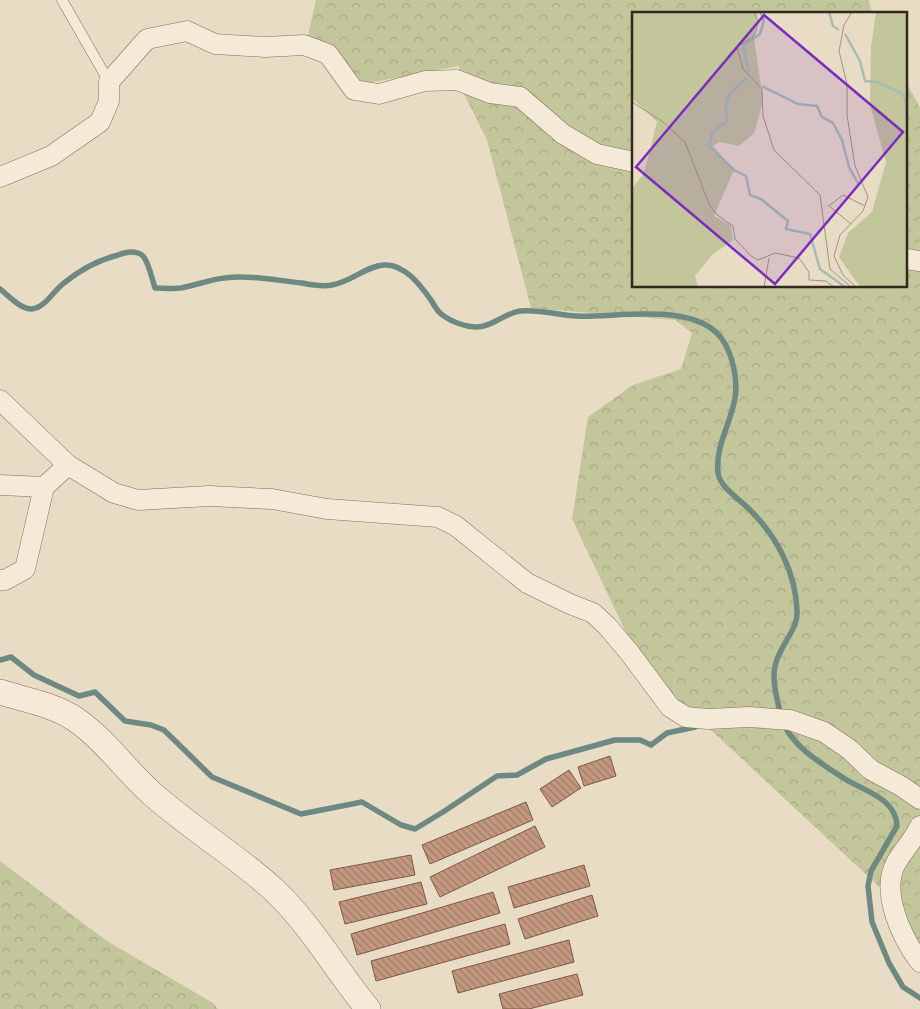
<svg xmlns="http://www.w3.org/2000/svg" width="920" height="1009" viewBox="0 0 920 1009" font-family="Merriweather,serif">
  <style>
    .forest { fill: url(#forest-crowns) }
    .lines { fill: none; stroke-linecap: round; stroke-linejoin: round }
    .stream { stroke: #6e8981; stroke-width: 5.5 }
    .building { fill: url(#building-back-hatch); stroke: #7e5945 }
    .service-casing { stroke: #816e5d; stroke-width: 11 }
    .minor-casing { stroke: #816e5d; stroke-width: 21 }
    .tertiary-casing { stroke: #816e5d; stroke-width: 26 }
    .service { stroke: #f5ead7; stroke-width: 10 }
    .minor { stroke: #f5ead7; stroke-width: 20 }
    .tertiary { stroke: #f5ead7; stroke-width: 25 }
    .inset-river { fill: none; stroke: #a6bcb5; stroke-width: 2.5 }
    .inset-road { fill: none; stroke: #a09483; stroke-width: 1 }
    .view { fill: #7b2cbf; fill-opacity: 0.15; stroke: #7b2cbf; stroke-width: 2.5 }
    .inset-edge { fill: none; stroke: #33281f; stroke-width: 2.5 }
  </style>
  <defs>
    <pattern id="forest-crowns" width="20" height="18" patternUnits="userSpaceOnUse" patternTransform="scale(1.25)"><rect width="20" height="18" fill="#c3c59a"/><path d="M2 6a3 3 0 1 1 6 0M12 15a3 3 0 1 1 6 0" fill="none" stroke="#a8a984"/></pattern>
    <pattern id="building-back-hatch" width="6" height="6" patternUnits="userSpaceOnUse" patternTransform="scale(1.25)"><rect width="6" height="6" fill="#c3987f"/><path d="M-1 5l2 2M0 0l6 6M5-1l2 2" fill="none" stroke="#9f7c67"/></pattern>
  </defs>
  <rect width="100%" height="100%" fill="#e9dcc5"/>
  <g class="forest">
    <path d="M 316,0 L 869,0 L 870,6 L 873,14 L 634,14 L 634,286 L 906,286 L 906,81 L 920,108 L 920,951 L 886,893 L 642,666 L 572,519 L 588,417 L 633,385 L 681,369 L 692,333 L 675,320 L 531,308 L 487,140 L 460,86 L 459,66 L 363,84 L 337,52 L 308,36 Z"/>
    <path d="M 0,861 L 107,941 L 213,1003 L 218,1009 L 0,1009 Z"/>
  </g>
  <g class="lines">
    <g class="stream">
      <path d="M 0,289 C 9,296 20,309 32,309 C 45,308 54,290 64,283 C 80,270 98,260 118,255 C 126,252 136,250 143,256 C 149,263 152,279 155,288 C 163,288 172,289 181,288 C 201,284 220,276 241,277 C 261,277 282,281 302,283 C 312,285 322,287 332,285 C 351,282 366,266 384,265 C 404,263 421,286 431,300 C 434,305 436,309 440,313 C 449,321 465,327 477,327 C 492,327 505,313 520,311 C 539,309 558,315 576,316 C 617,318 695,301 722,339 C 733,355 738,380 735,398 C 731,423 715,446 718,473 C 720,488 741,500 751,511 C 777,537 796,573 797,611 C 798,628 784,641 778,657 C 770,675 776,694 780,712"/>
      <path d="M 0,660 L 11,657 L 34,675 L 79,696 L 95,692 L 125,721 L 151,725 L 164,730 L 212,777 L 301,814 L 362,802 L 401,825 L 415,829 L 443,812 L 497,776 L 517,775 L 546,759 L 615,740 L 640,740 L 651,745 L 667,733 L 695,727"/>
      <path d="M 784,725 C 796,749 822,764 845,779 C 864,791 896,798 897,826 L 871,871 L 868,886 L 872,922 L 889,963 L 903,987 L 920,998"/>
    </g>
  </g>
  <g class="building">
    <path d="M 610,756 L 616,776 L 584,786 L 578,767 Z"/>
    <path d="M 569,770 L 581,788 L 552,807 L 540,789 Z"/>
    <path d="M 526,802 L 533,820 L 430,864 L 422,845 Z"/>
    <path d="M 535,826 L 545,847 L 440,897 L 430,877 Z"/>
    <path d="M 411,855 L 415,875 L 334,890 L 330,870 Z"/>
    <path d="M 584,865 L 590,886 L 514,908 L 508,887 Z"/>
    <path d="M 421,882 L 427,904 L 345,924 L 339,902 Z"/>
    <path d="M 493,892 L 500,913 L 357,955 L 351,934 Z"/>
    <path d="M 592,895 L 598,916 L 525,939 L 518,919 Z"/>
    <path d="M 505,924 L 510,944 L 376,981 L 371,961 Z"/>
    <path d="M 569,940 L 574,962 L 458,993 L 452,971 Z"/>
    <path d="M 577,974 L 583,995 L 529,1009 L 503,1009 L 499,994 Z"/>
  </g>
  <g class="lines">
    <g class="service-casing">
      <path id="service" d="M 62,0 L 109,82"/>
    </g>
    <g class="minor-casing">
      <g id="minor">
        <path d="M 0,177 L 51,156 L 100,122 L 109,101 L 109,82 L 147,39 L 187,31 L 215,44 L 265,47 L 304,45 L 328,54 L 354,90 L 379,94 L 425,81 L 457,80 L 490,93 L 520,97 L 563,134 L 597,154 L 634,162"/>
        <path d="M 906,259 L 920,261"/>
        <path d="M 0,400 L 68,465 L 114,493 L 138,500 L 209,496 L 272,499 L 327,509 L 438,517 L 456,526 L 527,583 L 570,604 L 593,613 L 607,626 L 629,652 L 670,707 L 686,717 L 708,719 L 749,717 L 790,720 L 824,732 L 849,749 L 871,770 L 901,786 L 920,799"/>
        <path d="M 0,485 L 44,487 L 68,465"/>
        <path d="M 0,580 L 5,580 L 25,569 L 44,487"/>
        <path d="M 920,826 C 914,840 902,851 895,865 C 881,894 902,938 920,962"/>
      </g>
    </g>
    <g class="tertiary-casing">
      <path id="tertiary" d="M 0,692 C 25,700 52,704 75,719 C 107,741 128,774 157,798 C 194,830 238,857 274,890 C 311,925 336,970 368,1009"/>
    </g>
    <use href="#service" class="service"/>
    <use href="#minor" class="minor"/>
    <use href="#tertiary" class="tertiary"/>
  </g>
  <g transform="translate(632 12)">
    <rect width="275" height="275" fill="#e9dcc5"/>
    <path d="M 0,0 L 126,0 L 122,25 L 131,90 L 122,121 L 107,134 L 87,130 L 81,134 L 102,158 L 82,204 L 99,213 L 101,228 L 80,243 L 63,264 L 66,275 L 0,275 L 0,177 L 12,161 L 25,110 L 0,86 ZM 244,0 L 275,0 L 275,275 L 228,275 L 207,245 L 216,221 L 240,200 L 254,150 L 238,93 L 239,35 Z" fill="#c3c59a"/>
    <path class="inset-river" d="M 197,0 L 201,14 L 207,18M 213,22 L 228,49 L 233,69 L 246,70 L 269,81 L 273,86 L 275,107M 117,60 L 111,34 L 128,22 L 132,8 L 128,0M 115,66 L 98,81 L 94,93 L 95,109 L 80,121 L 77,134 L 102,158 L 114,164 L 118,183 L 129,187 L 156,209 L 154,217 L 178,222 L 188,257 L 213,275M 130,74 L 166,92 L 185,94 L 190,105 L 201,111 L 210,128 L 217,155 L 227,173"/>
    <path class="inset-road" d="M 122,0 L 126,9 L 124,19 L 121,25 L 105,35 L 111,57 L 130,77 L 131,104 L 142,138 L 188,183 L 198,257 L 219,275M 220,0 L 212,13 L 207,39 L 215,72 L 215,103 L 223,154 L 236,185 L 231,199 L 208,223 L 202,244 L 211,263 L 224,275M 0,90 L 31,110 L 53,130 L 77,192 L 84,202 L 101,214 L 103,227 L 119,244 L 126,248 L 143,241 L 167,246 L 177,260 L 177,268 L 194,269 L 202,275M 196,193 L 219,212M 198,193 L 211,183 L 233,194M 132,275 L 137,246"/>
    <path class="view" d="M 132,3 L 271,120 L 143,272 L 4,155 Z"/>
    <rect width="275" height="275" class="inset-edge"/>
  </g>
</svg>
